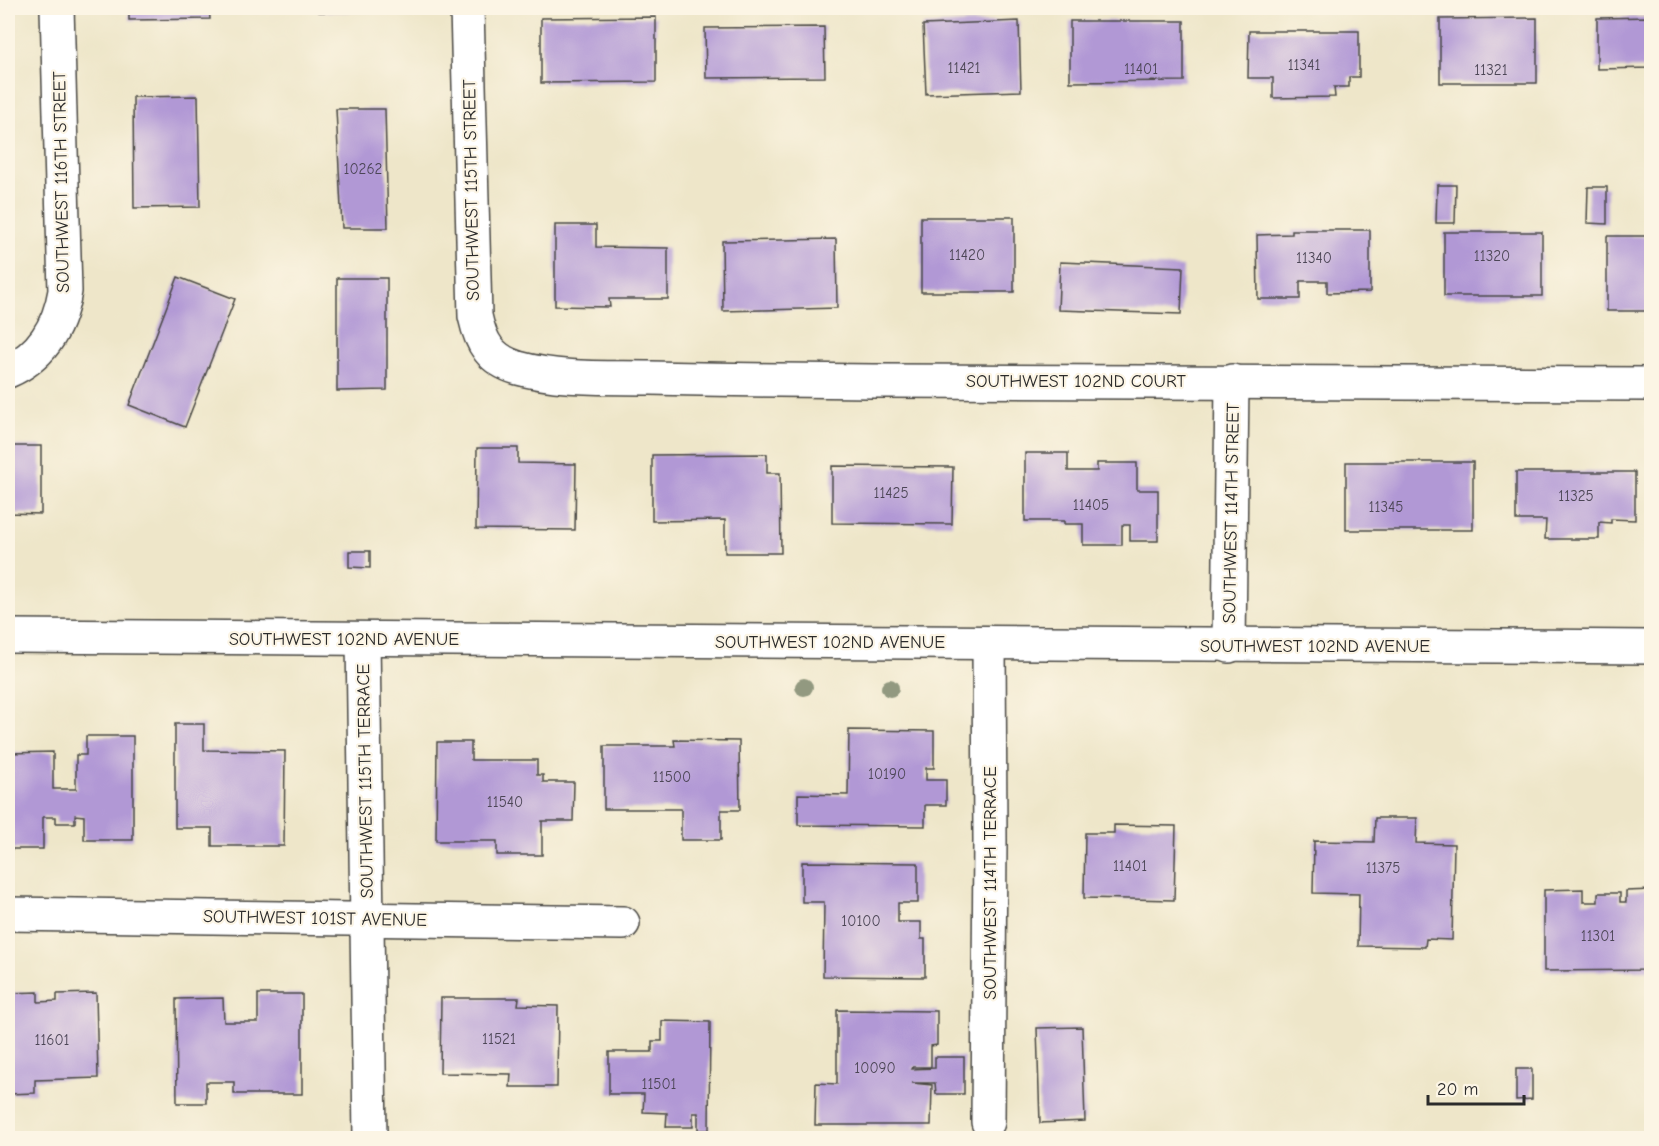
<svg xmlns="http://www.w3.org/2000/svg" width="1659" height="1146" viewBox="0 0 1659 1146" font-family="'Comic Neue',sans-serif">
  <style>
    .building { fill: #b198d5 }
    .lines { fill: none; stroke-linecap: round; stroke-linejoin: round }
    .minor-casing { stroke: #484743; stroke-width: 36 }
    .minor { stroke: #fff; stroke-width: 33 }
    .tree { fill: #929980 }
    .labels { text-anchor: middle; stroke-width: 4.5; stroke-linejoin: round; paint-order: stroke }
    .number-label { font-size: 15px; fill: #4c4656 }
    .street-label { font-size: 18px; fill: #2b2b2b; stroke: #fcf5e5 }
  </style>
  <rect width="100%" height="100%" fill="#fcf5e5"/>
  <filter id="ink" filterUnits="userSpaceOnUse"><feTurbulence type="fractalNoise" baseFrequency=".0167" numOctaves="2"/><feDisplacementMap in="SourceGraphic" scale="12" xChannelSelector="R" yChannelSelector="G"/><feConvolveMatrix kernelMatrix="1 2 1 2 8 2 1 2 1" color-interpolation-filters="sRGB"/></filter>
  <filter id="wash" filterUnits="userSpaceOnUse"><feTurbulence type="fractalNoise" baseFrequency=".008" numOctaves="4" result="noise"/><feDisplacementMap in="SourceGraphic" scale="24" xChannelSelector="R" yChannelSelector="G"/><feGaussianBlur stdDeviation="1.35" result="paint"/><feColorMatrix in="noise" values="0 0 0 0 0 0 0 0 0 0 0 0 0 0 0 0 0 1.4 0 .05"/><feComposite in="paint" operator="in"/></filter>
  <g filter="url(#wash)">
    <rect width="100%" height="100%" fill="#eee6c9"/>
    <g id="blocks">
      <g class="building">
        <path d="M 129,8 L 209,8 L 210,19 L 129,20 Z"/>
        <path d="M 319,8 L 386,8 L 386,11 L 319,12 Z"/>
        <path d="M 656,17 L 656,82 L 541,83 L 541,18 Z"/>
        <path d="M 1652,17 L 1652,68 L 1597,69 L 1597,18 Z"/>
        <path d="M 1537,18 L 1537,83 L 1440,83 L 1440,19 Z"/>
        <path d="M 1019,21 L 1021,91 L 926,94 L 923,25 Z"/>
        <path d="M 1070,21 L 1184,21 L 1184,81 L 1070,82 Z"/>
        <path d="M 824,27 L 825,77 L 706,78 L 705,28 Z"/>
        <path d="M 1249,31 L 1359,31 L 1359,77 L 1349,77 L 1349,87 L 1334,87 L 1335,97 L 1273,98 L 1273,78 L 1248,78 Z"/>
        <path d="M 198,96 L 200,207 L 134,208 L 133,97 Z"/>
        <path d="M 336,109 L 385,109 L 388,228 L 342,228 Z"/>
        <path d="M 1437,185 L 1456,185 L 1455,223 L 1436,223 Z"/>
        <path d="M 1588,187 L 1607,187 L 1607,224 L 1587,223 Z"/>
        <rect x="921" y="217" width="93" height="75"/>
        <path d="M 555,225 L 596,225 L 596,247 L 668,248 L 668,299 L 609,299 L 610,307 L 555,306 Z"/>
        <path d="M 1292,230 L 1370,230 L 1370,292 L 1327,293 L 1327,281 L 1300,281 L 1300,299 L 1258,299 L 1257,235 L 1292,234 Z"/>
        <rect x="1444" y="232" width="98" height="64"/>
        <rect x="1607" y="236" width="45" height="75"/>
        <path d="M 836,239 L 837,308 L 723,311 L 722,241 Z"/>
        <path d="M 1060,262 L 1183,267 L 1181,314 L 1058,310 Z"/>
        <path d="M 178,277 L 235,299 L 185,427 L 129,405 Z"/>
        <path d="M 337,278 L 387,278 L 387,390 L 337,391 Z"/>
        <path d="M 8,446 L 41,446 L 41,514 L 8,513 Z"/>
        <path d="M 477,448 L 518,448 L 518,463 L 576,464 L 575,530 L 476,529 Z"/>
        <path d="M 1025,453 L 1068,453 L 1068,471 L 1097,471 L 1097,463 L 1137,463 L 1137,490 L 1158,490 L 1158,541 L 1130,541 L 1130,525 L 1122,525 L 1122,545 L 1083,545 L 1083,524 L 1064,524 L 1064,521 L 1025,521 Z"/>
        <path d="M 767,454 L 767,473 L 780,473 L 781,553 L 725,553 L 725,520 L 652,521 L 652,455 Z"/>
        <rect x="1346" y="462" width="127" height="68"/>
        <path d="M 832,466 L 953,467 L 952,524 L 832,523 Z"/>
        <path d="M 1516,472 L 1635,472 L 1635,520 L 1611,519 L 1611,523 L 1599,522 L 1599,539 L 1545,539 L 1546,520 L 1516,520 Z"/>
        <path d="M 349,551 L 370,551 L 370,568 L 349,567 Z"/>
        <path d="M 175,724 L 204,724 L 204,750 L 285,751 L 284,846 L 212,846 L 212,828 L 175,828 Z"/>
        <path d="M 849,730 L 934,731 L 934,768 L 926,768 L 926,780 L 946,780 L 946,805 L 925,805 L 925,826 L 798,825 L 798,794 L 848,795 Z"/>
        <path d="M 86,736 L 133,736 L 133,840 L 84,840 L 84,816 L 75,815 L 75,823 L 56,823 L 56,817 L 43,817 L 43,849 L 8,849 L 8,753 L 53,752 L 53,789 L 76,789 L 76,755 L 86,755 Z"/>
        <path d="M 674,740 L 739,741 L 740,810 L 721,810 L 721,840 L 681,840 L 681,809 L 604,809 L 604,746 L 675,746 Z"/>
        <path d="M 437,742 L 471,742 L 471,760 L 537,760 L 537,775 L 543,775 L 543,782 L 574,782 L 573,821 L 542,821 L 542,855 L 497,855 L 497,841 L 436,841 Z"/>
        <path d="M 1375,818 L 1417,818 L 1416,843 L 1454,844 L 1452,940 L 1426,939 L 1425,947 L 1358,946 L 1359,894 L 1313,893 L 1314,841 L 1374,842 Z"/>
        <path d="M 1114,825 L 1176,826 L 1174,900 L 1084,898 L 1085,833 L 1114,833 Z"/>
        <path d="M 802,862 L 918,863 L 918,903 L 898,903 L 898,922 L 921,922 L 921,939 L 925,939 L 925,977 L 823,976 L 824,902 L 802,902 Z"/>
        <path d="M 1583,889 L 1583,902 L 1598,902 L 1598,893 L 1620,893 L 1620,902 L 1626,902 L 1626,891 L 1652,890 L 1652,970 L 1544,971 L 1544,890 Z"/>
        <path d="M 38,992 L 38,1002 L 57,1001 L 57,994 L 96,993 L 98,1078 L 35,1080 L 35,1093 L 8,1094 L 8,993 Z"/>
        <path d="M 258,994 L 302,994 L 302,1094 L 234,1094 L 234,1082 L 206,1082 L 206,1103 L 177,1103 L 176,999 L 223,998 L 224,1022 L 258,1022 Z"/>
        <path d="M 441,998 L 519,998 L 518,1005 L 558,1006 L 557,1087 L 510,1087 L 511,1074 L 440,1073 Z"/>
        <path d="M 837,1010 L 937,1011 L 937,1045 L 931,1046 L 931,1067 L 913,1067 L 912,1069 L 935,1068 L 935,1057 L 964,1057 L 964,1094 L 936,1094 L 935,1083 L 912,1083 L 932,1085 L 931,1125 L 815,1125 L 816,1083 L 837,1084 Z"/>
        <path d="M 662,1021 L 710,1022 L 709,1130 L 698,1130 L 698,1113 L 693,1113 L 693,1127 L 666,1127 L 667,1113 L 643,1112 L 644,1094 L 609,1094 L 609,1052 L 652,1052 L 652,1041 L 662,1041 Z"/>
        <path d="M 1082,1027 L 1085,1121 L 1040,1123 L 1037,1028 Z"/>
        <path d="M 1516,1069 L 1532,1069 L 1532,1099 L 1516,1100 Z"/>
      </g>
    </g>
  </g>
  <g filter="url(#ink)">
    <use href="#blocks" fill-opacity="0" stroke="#484743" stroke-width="1.5"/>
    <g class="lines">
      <g class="minor-casing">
        <g id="minor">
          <path d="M 467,8 L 475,316 C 481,344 491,360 518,368 C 561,380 607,377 651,378 C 728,380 805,380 881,381 C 1138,381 1395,382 1652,384"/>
          <path d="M 8,371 C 42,356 59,327 65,291 L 57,8"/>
          <path d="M 8,636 L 1652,647"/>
          <path d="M 363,639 L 370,1138"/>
          <path d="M 1229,646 L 1232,381"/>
          <path d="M 8,914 L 623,923"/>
          <path d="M 988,1122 L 990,840 L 989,643"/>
        </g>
      </g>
      <use href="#minor" class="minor"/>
    </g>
    <g class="tree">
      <circle cx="804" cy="687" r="9"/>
      <circle cx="890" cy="688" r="9"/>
    </g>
  </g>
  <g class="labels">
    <g class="number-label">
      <text x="1304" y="70">11341</text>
      <text x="964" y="73">11421</text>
      <text x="1141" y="74">11401</text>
      <text x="1491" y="75">11321</text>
      <text x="363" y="174">10262</text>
      <text x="967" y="260">11420</text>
      <text x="1492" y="261">11320</text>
      <text x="1314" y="263">11340</text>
      <text x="891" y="498">11425</text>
      <text x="1576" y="501">11325</text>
      <text x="1091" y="510">11405</text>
      <text x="1386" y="512">11345</text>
      <text x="887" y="779">10190</text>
      <text x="672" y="782">11500</text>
      <text x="505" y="807">11540</text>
      <text x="1130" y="871">11401</text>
      <text x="1383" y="873">11375</text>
      <text x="861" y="926">10100</text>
      <text x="1598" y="941">11301</text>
      <text x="499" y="1044">11521</text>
      <text x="52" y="1045">11601</text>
      <text x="875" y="1073">10090</text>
      <text x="659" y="1089">11501</text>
    </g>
    <g class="street-label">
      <text transform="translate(61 182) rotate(-91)" y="6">SOUTHWEST 116TH STREET</text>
      <text transform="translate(471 190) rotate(-91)" y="6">SOUTHWEST 115TH STREET</text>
      <text x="1076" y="387">SOUTHWEST 102ND COURT</text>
      <text transform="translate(1231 513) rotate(-89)" y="6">SOUTHWEST 114TH STREET</text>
      <text x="344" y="645">SOUTHWEST 102ND AVENUE</text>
      <text x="830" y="648">SOUTHWEST 102ND AVENUE</text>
      <text x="1315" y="652">SOUTHWEST 102ND AVENUE</text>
      <text transform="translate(365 781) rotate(-91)" y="6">SOUTHWEST 115TH TERRACE</text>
      <text transform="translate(990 883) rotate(-90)" y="6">SOUTHWEST 114TH TERRACE</text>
      <text transform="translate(315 918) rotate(1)" y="6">SOUTHWEST 101ST AVENUE</text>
    </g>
  </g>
  <rect width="1659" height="1146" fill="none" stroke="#fcf5e5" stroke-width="30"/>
  <path d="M1428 1095v9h96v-9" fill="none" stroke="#2b2b2b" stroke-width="3"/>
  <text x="1437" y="1095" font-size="18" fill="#2b2b2b" stroke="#fcf5e5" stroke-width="4.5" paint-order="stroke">20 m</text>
</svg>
